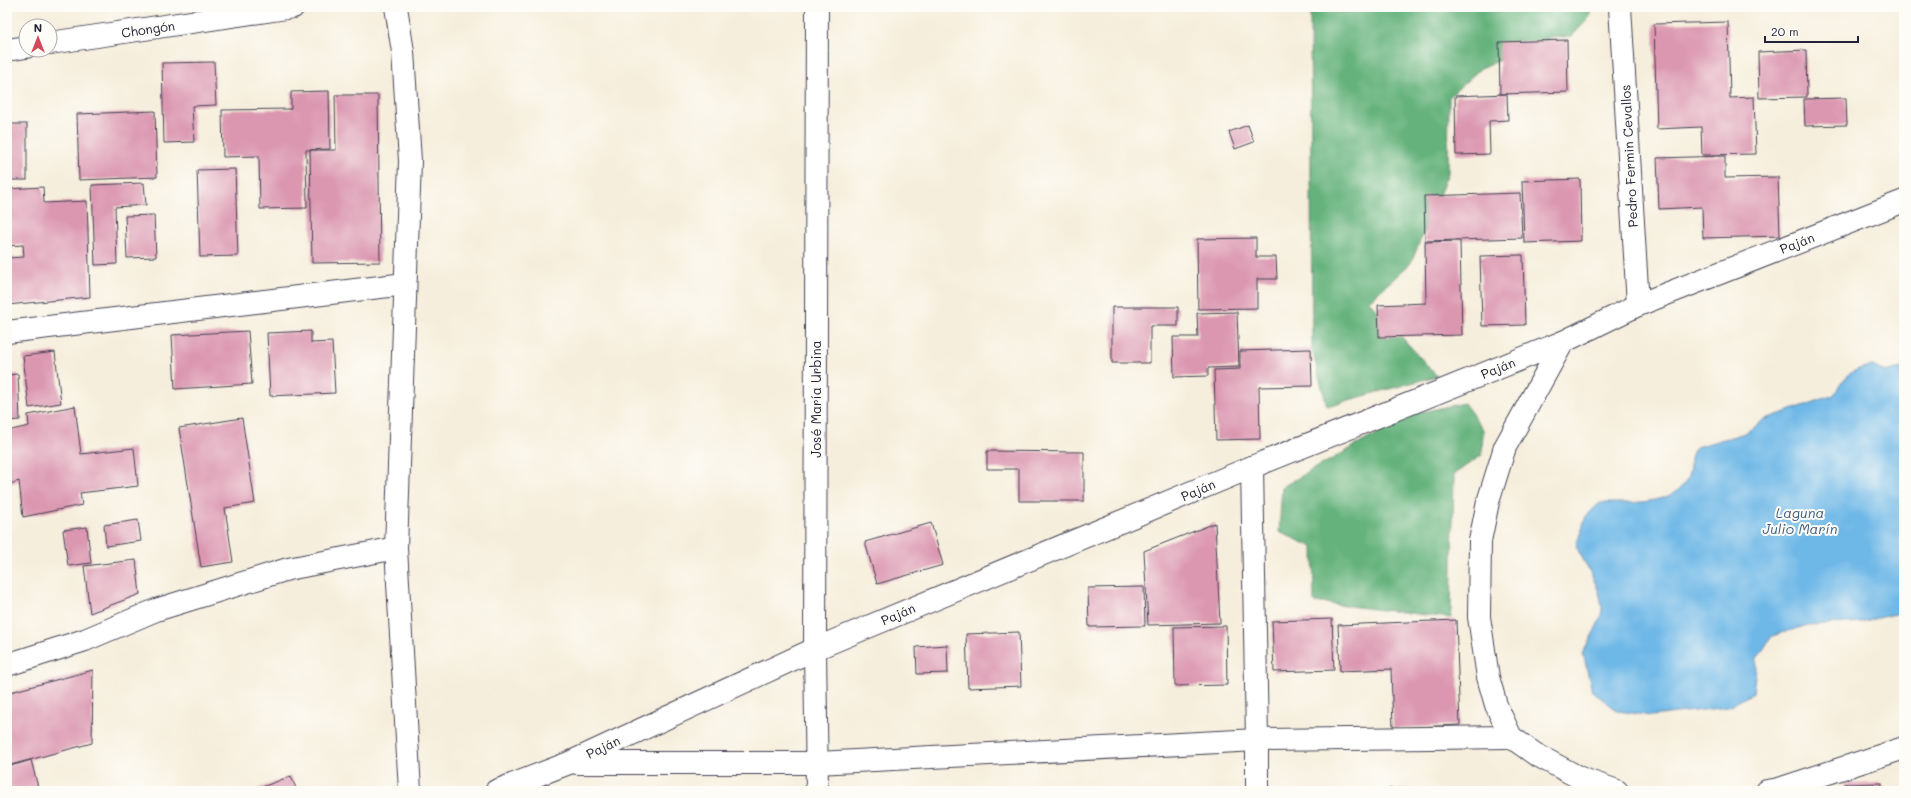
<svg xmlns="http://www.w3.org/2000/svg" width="1911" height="798" viewBox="0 0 1911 798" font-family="Mali,sans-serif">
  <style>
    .forest { fill: #65b27c; stroke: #446a5c }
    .water { fill: #6eb8e7; stroke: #486d91 }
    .building { fill: #db97b0 }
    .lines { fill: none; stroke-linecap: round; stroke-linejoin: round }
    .minor-casing { stroke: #424153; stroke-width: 24 }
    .minor { stroke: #fff; stroke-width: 22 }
    .labels { text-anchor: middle; stroke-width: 4; stroke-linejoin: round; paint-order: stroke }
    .street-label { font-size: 13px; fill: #22223b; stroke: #fdfcf7 }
    .water-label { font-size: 14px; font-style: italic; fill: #405e80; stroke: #fdfcf7 }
  </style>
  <rect width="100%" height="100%" fill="#fdfcf7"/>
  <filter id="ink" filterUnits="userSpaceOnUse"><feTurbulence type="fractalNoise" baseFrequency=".025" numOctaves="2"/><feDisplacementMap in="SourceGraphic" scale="8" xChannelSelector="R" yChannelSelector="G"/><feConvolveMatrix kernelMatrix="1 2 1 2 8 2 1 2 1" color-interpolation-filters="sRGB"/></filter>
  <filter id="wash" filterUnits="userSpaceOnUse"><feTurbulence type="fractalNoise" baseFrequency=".012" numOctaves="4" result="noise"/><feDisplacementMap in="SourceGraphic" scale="16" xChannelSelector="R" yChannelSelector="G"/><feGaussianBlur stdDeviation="0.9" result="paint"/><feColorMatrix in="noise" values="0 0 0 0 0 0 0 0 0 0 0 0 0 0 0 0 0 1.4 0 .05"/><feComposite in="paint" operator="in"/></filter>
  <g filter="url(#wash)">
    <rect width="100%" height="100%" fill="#f6eedc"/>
    <g class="forest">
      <path d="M 1310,7 L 1590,7 L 1590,17 L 1572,36 L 1551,38 L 1481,68 L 1449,97 L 1448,173 L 1411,263 L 1369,301 L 1437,376 L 1327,406 L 1312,350 Z"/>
      <path d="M 1464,403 L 1483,429 L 1482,455 L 1454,474 L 1451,618 L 1314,602 L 1313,547 L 1279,532 L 1282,487 L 1412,414 Z"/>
    </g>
    <path class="water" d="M 1873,366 L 1884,372 L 1902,368 L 1904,366 L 1904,612 L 1862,622 L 1808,625 L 1772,636 L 1757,659 L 1753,693 L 1728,707 L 1651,716 L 1618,711 L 1592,691 L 1583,653 C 1588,642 1601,622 1602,610 C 1602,588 1585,565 1576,546 L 1586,516 L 1600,503 C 1625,503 1675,506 1687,479 C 1692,467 1688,458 1696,447 L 1745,433 L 1763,420 L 1834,395 C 1845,376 1850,369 1873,366 Z"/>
    <g id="blocks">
      <g class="building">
        <path d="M 1728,22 L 1730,98 L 1754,97 L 1756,154 L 1702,155 L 1701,127 L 1657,129 L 1654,24 Z"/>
        <path d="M 1567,40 L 1568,92 L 1500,94 L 1499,42 Z"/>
        <path d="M 1806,50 L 1807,97 L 1759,98 L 1758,52 Z"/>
        <path d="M 214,62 L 216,105 L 192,106 L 194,142 L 164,143 L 162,63 Z"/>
        <path d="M 329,91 L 330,149 L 306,150 L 307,208 L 260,209 L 259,156 L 223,157 L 222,110 L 291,109 L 291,92 Z"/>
        <path d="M 1507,94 L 1508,120 L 1489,121 L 1490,154 L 1456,155 L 1455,96 Z"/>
        <path d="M 335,95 L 378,95 L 380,262 L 312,263 L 310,150 L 336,150 Z"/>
        <path d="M 1846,98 L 1847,125 L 1805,126 L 1804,99 Z"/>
        <path d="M 155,111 L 157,177 L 79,180 L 77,114 Z"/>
        <rect x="7" y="124" width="20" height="56"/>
        <path d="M 1248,125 L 1254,142 L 1235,149 L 1229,132 Z"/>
        <path d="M 1725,156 L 1725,178 L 1778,177 L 1780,236 L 1703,238 L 1702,207 L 1659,209 L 1657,158 Z"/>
        <path d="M 235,169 L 238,256 L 200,257 L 197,170 Z"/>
        <path d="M 1580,179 L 1581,241 L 1524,243 L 1522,181 Z"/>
        <path d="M 144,183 L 146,205 L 115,207 L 117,264 L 95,265 L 92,185 Z"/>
        <path d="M 43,187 L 44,203 L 87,201 L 90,297 L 7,305 L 7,258 L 24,257 L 23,245 L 7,246 L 7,189 Z"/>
        <path d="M 1520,193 L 1522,238 L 1425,241 L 1424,196 Z"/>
        <path d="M 154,215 L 156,257 L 127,258 L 125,216 Z"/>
        <path d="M 1256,238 L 1256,257 L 1276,257 L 1277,279 L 1257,279 L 1257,308 L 1198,309 L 1197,239 Z"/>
        <path d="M 1460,241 L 1462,335 L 1379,337 L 1378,305 L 1426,303 L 1425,242 Z"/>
        <path d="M 1523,255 L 1525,325 L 1482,326 L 1480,256 Z"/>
        <path d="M 1112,307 L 1178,307 L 1178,326 L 1150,326 L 1150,363 L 1112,363 Z"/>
        <path d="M 1237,312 L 1239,367 L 1208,368 L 1208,376 L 1174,377 L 1173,337 L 1198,337 L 1197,313 Z"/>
        <path d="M 248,331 L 252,384 L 175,389 L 172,335 Z"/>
        <path d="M 311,331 L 311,343 L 332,342 L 335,393 L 270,396 L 267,333 Z"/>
        <path d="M 1311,349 L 1312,386 L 1259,387 L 1260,439 L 1216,440 L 1214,370 L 1240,369 L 1240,351 Z"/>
        <path d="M 55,352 L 61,403 L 29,408 L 23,356 Z"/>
        <path d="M 18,374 L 20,420 L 7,421 L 7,375 Z"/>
        <path d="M 75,406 L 81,454 L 134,448 L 138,486 L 80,493 L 82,505 L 23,517 L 19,481 L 7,485 L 7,431 L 29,426 L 28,415 Z"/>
        <path d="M 242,418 L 255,503 L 225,508 L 233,562 L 201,567 L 179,428 Z"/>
        <path d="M 987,451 L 1084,452 L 1084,501 L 1019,501 L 1019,469 L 987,469 Z"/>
        <path d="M 138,520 L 141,541 L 106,546 L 104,525 Z"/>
        <path d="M 931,523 L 943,565 L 877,584 L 865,542 Z"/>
        <path d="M 1215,523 L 1220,623 L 1148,625 L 1144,551 Z"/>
        <path d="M 87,527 L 91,563 L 68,566 L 63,530 Z"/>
        <path d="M 136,560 L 140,594 L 90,613 L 84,566 Z"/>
        <path d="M 1144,587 L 1145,626 L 1089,627 L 1088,588 Z"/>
        <path d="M 1332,619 L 1334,670 L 1274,672 L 1272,621 Z"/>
        <path d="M 1456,620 L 1460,725 L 1393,728 L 1391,669 L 1340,671 L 1338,625 Z"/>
        <path d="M 1226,626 L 1227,685 L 1175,686 L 1174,627 Z"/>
        <path d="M 1019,632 L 1021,686 L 968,688 L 966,634 Z"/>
        <path d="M 947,645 L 948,673 L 917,674 L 916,647 Z"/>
        <path d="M 93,670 L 92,743 L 7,766 L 7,693 Z"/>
        <path d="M 31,760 L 39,791 L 7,791 L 7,767 Z"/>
        <path d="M 291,776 L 297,791 L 252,791 Z"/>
        <path d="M 1882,783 L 1882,791 L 1845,791 L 1844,784 Z"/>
        <path d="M 1389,789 L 1418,790 L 1418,791 L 1389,791 Z"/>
      </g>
    </g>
  </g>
  <g filter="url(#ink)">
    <use href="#blocks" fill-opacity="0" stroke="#424153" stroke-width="1"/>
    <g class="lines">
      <g class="minor-casing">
        <g id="minor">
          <path d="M 396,7 L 403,52 L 410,161 L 396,548 L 410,791"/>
          <path d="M 817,7 L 815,649 L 817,791"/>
          <path d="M 1620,7 L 1638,305"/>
          <path d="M 50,43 L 293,7"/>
          <path d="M 7,50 L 26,47"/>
          <path d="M 7,332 L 405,284"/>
          <path d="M 1563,342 L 1505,447 L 1488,502 L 1480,541 L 1479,617 L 1488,677 L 1496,705 L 1511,737 L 1535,754 L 1580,778 L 1617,791"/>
          <path d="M 1252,467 L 1257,740 L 1257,791"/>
          <path d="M 7,665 L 85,640 L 156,610 L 288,569 L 396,548"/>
          <path d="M 577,763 L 817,763 L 1257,740 L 1511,737"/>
          <path d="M 496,791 L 569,763 L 815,649 L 1252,467 L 1563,342 L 1638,305 L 1904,201"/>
          <path d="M 1767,791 L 1779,789 L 1904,748"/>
        </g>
      </g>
      <use href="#minor" class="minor"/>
    </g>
  </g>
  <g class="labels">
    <g class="street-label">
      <text transform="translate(148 29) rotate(-8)" y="5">Chongón</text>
      <text transform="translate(1629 156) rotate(-93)" y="5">Pedro Fermin Cevallos</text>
      <text transform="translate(1797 243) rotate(-21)" y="5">Paján</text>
      <text transform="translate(1498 368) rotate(-22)" y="5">Paján</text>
      <text transform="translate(816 399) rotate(-90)" y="5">José María Urbina</text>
      <text transform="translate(1198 490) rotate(-23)" y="5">Paján</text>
      <text transform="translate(898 614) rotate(-23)" y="5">Paján</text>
      <text transform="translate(603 747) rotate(-25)" y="5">Paján</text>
    </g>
    <g class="water-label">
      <text x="1800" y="518">Laguna<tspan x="1800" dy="16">Julio Marín</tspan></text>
    </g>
  </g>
  <rect width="1911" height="798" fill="none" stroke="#fdfcf7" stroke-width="24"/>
  <g transform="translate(38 38)"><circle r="19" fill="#fdfcf7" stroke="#a5a5ac"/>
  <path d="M0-3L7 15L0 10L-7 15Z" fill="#d1495b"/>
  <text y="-6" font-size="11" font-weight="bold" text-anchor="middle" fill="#22223b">N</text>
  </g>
  <path d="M1765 36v6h93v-6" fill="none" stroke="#22223b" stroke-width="2"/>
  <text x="1771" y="36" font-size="12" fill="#22223b" stroke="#fdfcf7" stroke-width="3" paint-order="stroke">20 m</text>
</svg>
